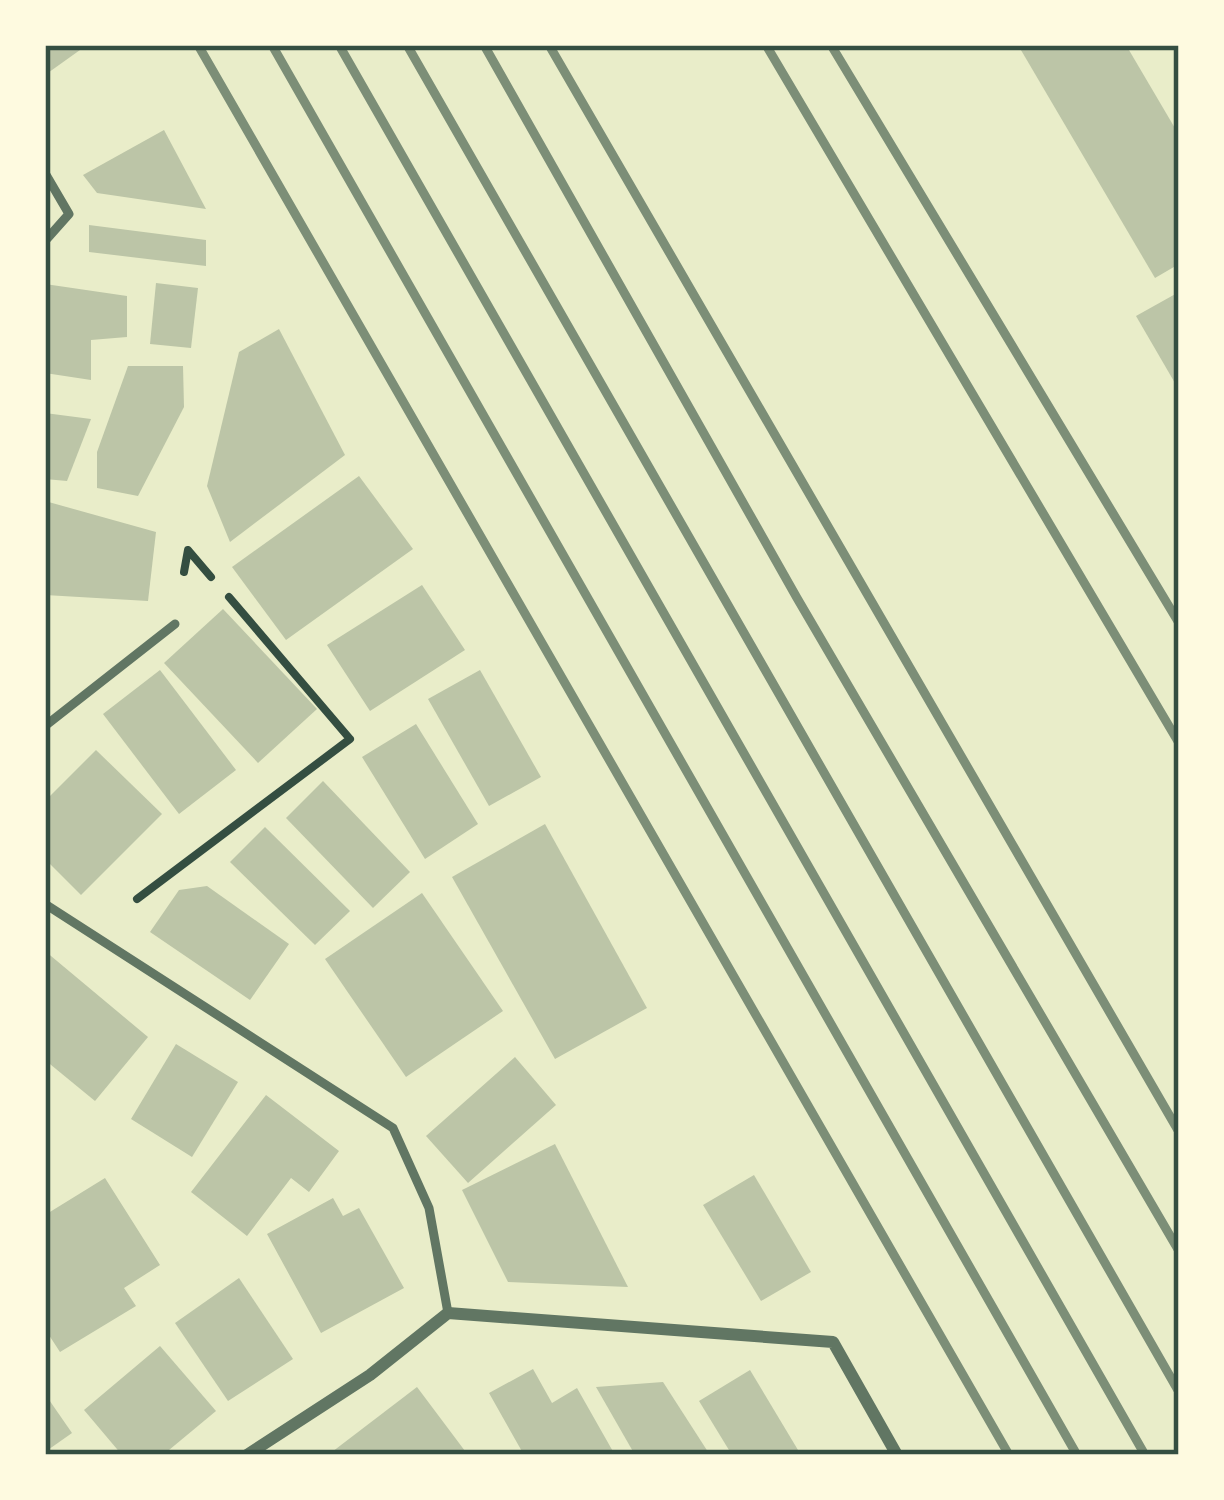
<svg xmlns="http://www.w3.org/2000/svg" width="1224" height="1500" viewBox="0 0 1224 1500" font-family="Arial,sans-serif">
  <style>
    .building { fill: #bcc5a7 }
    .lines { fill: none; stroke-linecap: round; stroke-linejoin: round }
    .path { stroke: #344e41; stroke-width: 8 }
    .service { stroke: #617663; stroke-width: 9 }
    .minor { stroke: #617663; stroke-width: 12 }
    .rail { stroke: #7c8e77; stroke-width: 9 }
    .neatline { fill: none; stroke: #344e41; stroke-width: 4.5 }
  </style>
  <rect width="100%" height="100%" fill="#e9edc9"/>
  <g class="building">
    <path d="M 45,45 L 87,45 L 45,75 Z"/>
    <path d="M 1018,45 L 1126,45 L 1179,135 L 1179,264 L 1155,278 Z"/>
    <path d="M 164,130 L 206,209 L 97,193 L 83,175 Z"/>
    <path d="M 89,225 L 206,240 L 206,266 L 89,252 Z"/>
    <path d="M 156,283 L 198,288 L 191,348 L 150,344 Z"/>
    <path d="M 45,284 L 127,296 L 127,337 L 91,340 L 91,380 L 45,373 Z"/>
    <path d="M 1179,292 L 1179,390 L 1136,316 Z"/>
    <path d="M 279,329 L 345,455 L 230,542 L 207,486 L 239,352 Z"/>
    <path d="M 128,366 L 183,366 L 184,407 L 138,496 L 97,488 L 97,452 Z"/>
    <path d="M 45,413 L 91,419 L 67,481 L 45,479 Z"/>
    <path d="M 359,476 L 413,549 L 286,640 L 232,567 Z"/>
    <path d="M 45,501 L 156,532 L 148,601 L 45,595 Z"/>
    <path d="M 422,585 L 465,650 L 370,711 L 327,645 Z"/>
    <path d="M 223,609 L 317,709 L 258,763 L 164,663 Z"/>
    <path d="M 160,670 L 236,770 L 179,814 L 103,714 Z"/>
    <path d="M 480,670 L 541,777 L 489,806 L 428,699 Z"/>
    <path d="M 416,724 L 478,824 L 425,859 L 362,757 Z"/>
    <path d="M 96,750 L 162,814 L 81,895 L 45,859 L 45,801 Z"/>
    <path d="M 323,781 L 410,872 L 373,908 L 286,818 Z"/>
    <path d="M 545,824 L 647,1008 L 555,1059 L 452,877 Z"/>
    <path d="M 265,827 L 350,911 L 315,945 L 230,862 Z"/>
    <path d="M 207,886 L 289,944 L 250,1000 L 150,932 L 179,890 Z"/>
    <path d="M 422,893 L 503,1011 L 406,1077 L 325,959 Z"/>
    <path d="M 45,951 L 148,1037 L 95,1101 L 45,1060 Z"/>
    <path d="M 176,1044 L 238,1082 L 192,1157 L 131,1119 Z"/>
    <path d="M 515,1057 L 556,1105 L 468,1183 L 426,1136 Z"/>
    <path d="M 266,1095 L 339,1151 L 309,1192 L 291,1178 L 247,1236 L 191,1192 Z"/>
    <path d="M 555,1144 L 628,1287 L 508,1282 L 462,1190 Z"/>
    <path d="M 754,1175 L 811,1272 L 761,1301 L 703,1205 Z"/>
    <path d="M 105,1178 L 160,1265 L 124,1288 L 136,1306 L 60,1352 L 45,1329 L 45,1215 Z"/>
    <path d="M 333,1198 L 343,1216 L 359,1208 L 404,1288 L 321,1333 L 267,1234 Z"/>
    <path d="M 239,1278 L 293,1359 L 228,1401 L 175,1323 Z"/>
    <path d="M 160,1346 L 216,1411 L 163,1455 L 122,1455 L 84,1410 Z"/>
    <path d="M 533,1369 L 552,1403 L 577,1388 L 615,1455 L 524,1455 L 489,1393 Z"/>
    <path d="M 750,1370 L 801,1455 L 732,1455 L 699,1401 Z"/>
    <path d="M 663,1382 L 710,1455 L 635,1455 L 596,1387 Z"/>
    <path d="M 417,1387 L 468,1455 L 328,1455 Z"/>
    <path d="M 45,1394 L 72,1433 L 45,1452 Z"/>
  </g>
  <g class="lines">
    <g class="path">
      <path d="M 184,572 L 188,550 L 211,577"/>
      <path d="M 137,899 L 350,739 L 229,597"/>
    </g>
    <g class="service">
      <path d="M 45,173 L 69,214 L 45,241"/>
      <path d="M 45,726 L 175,624"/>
      <path d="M 45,904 L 393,1128 L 429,1208 L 448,1313"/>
    </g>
    <path class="minor" d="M 247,1455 L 370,1375 L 448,1313 L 833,1342 L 897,1455"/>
    <g class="rail">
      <path d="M 198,45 L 1009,1455"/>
      <path d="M 272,45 L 1077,1455"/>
      <path d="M 339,45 L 1145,1455"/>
      <path d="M 407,45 L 1179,1392"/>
      <path d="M 484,45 L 797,598 L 1179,1251"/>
      <path d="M 549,45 L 1179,1132"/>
      <path d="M 766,45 L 1179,743"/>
      <path d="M 831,45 L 1179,623"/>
    </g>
  </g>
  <rect width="1224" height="1500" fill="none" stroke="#fefae0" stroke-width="96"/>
  <rect x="48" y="48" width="1128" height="1404" class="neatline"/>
</svg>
